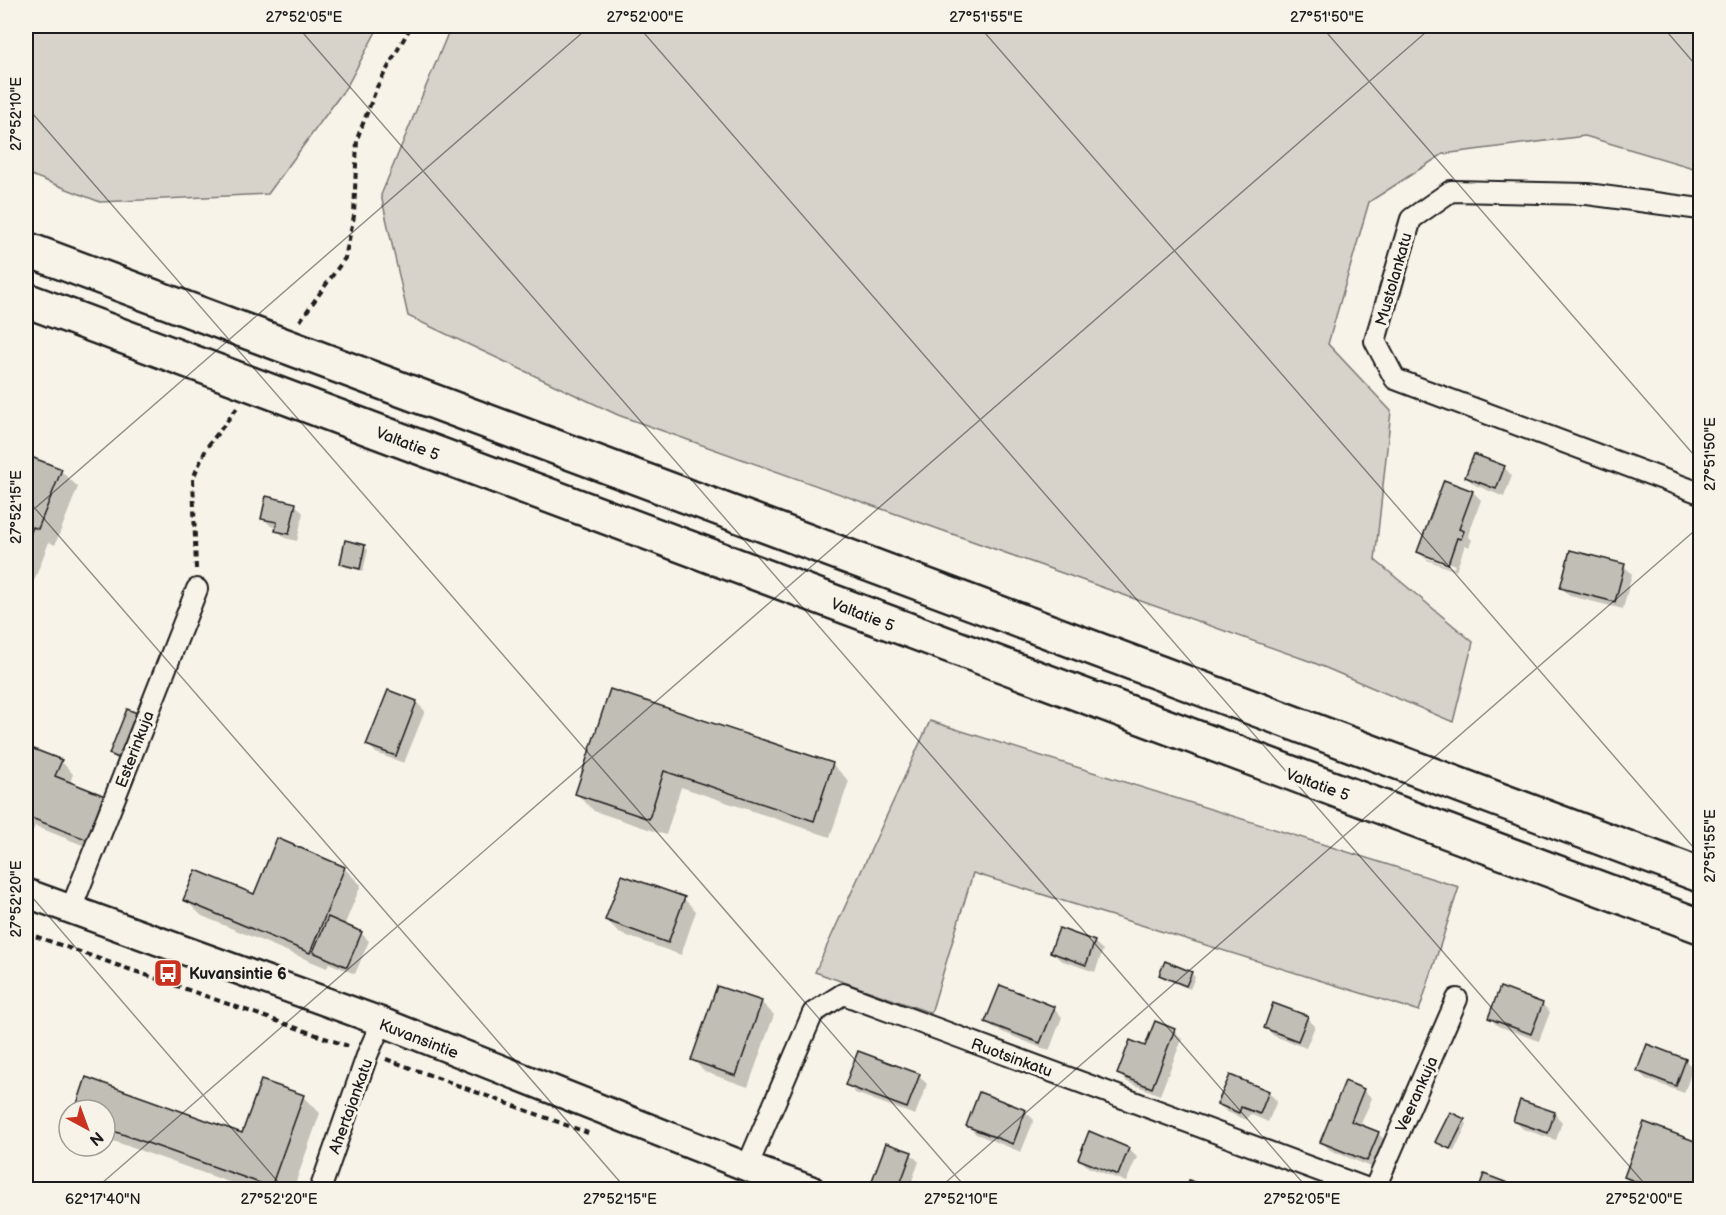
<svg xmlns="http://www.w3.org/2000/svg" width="1726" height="1215" viewBox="0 0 1726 1215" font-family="'Balsamiq Sans',sans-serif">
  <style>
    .green { fill: #d7d3cb; stroke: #7a7874; stroke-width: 1.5 }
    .shadow { fill: #0003; fill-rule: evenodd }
    .building { fill: #c0beb5; stroke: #1c1c1c; stroke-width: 1.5 }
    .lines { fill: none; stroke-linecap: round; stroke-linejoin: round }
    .street-casing { stroke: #1c1c1c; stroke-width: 24 }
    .secondary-casing { stroke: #1c1c1c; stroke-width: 32 }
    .highway-casing { stroke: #1c1c1c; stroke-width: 38 }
    .path { stroke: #1c1c1c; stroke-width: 4; stroke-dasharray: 6 4.5; stroke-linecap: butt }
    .street { stroke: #f7f3e8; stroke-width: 20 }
    .secondary { stroke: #f7f3e8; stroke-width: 27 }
    .highway { stroke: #f7f3e8; stroke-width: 33 }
    .ticks { fill: none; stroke: #1c1c1c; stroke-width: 1.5; stroke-opacity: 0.45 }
    .labels { text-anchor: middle; stroke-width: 6; stroke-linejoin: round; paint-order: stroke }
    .street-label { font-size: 16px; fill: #1c1c1c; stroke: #f7f3e8 }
    .poi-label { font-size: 16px; font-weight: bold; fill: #1c1c1c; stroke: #f7f3e8; text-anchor: start }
    .neatline { fill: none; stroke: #1c1c1c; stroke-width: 2 }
    .ticks-label { font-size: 15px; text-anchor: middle; fill: #1c1c1c }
  </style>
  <rect width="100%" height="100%" fill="#f7f3e8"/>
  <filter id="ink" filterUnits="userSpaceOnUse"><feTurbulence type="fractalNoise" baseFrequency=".0167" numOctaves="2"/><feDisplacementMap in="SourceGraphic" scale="12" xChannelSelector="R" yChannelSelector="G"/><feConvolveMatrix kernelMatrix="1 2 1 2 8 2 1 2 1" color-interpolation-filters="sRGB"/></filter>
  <g filter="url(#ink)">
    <g class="green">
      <path d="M 26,26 L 379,26 L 347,86 L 268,194 L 100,202 L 26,173 Z"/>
      <path d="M 451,26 L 1700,26 L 1700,170 L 1585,136 L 1443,154 L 1369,202 L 1328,344 L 1391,411 L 1375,560 L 1473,642 L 1453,722 L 1312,662 L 618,415 L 408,316 L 381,195 Z"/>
      <path d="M 930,721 L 1459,887 L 1419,1011 L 973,873 L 931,1013 L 815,972 Z"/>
    </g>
    <g class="shadow">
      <path d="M 26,457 L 61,471 L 78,487 L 55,545 L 49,542 L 34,581 L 26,577 Z"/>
      <path d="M 1504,467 L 1512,476 L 1504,497 L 1475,485 L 1466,477 Z"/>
      <path d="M 1473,492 L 1481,500 L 1468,536 L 1472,540 L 1469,547 L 1465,545 L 1456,571 L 1427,560 L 1418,552 ZM 1426,554 L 1455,565 L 1454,568 L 1426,558 Z"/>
      <path d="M 295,504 L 303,513 L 297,541 L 285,538 L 277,530 L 277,528 L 271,526 L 263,518 Z"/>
      <path d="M 364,546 L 368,550 L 363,571 L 345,567 L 341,563 Z"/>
      <path d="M 1624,566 L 1632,574 L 1623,609 L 1570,596 L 1561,587 Z"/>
      <path d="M 611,691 L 832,764 L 849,781 L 830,837 L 681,787 L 666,835 L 594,811 L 577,794 Z"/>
      <path d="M 388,692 L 417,703 L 425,711 L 404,763 L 376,753 L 368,744 Z"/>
      <path d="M 146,718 L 154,726 L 138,770 L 119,762 L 111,754 Z"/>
      <path d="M 26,748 L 61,761 L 73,774 L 70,783 L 104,797 L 117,810 L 100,852 L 35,826 L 33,831 L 26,829 Z"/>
      <path d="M 344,868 L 361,885 L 344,926 L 361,933 L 369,941 L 355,974 L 329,963 L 327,968 L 202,916 L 185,900 L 254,896 Z"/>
      <path d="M 684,899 L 696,911 L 681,955 L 619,933 L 607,920 Z"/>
      <path d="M 1094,942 L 1103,950 L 1095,972 L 1060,960 L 1052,951 Z"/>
      <path d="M 1191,973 L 1195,977 L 1190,989 L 1165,979 L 1161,975 Z"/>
      <path d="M 761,1002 L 774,1015 L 748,1087 L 705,1072 L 693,1060 Z"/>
      <path d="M 1542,1004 L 1550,1012 L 1539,1041 L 1498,1026 L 1490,1018 Z"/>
      <path d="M 1054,1008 L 1062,1017 L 1049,1051 L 995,1029 L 987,1021 Z"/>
      <path d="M 1307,1018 L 1315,1026 L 1306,1048 L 1274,1036 L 1265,1027 Z"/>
      <path d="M 1174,1030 L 1182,1039 L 1160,1095 L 1127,1082 L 1119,1074 L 1146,1048 Z"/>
      <path d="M 1685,1060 L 1693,1068 L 1684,1093 L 1646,1079 L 1638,1071 Z"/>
      <path d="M 919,1076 L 927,1084 L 915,1115 L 855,1093 L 847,1084 Z"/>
      <path d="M 1230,1077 L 1269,1093 L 1277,1101 L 1268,1122 L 1250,1114 L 1247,1120 L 1227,1112 L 1219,1104 Z"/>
      <path d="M 87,1079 L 243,1135 L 303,1097 L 320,1113 L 293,1190 L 251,1190 L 105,1138 L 105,1110 L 76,1110 Z"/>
      <path d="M 1363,1090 L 1372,1098 L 1360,1126 L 1378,1133 L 1386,1142 L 1376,1169 L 1330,1150 L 1322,1142 Z"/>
      <path d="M 980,1094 L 1026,1112 L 1034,1120 L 1021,1152 L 976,1134 L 967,1125 Z"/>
      <path d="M 1554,1113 L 1562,1122 L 1556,1140 L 1523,1129 L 1515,1121 Z"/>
      <path d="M 1464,1120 L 1467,1124 L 1454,1151 L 1437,1141 Z"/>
      <path d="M 1645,1124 L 1700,1145 L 1700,1190 L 1638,1190 L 1626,1177 Z"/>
      <path d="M 1128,1149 L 1137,1157 L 1126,1182 L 1088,1167 L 1079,1158 Z"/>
      <path d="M 911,1154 L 919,1162 L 911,1183 L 931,1190 L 876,1190 L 871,1185 Z"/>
    </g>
    <g class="building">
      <path d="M 1474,454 L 1505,466 L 1496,489 L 1465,477 Z"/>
      <path d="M 26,455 L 62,469 L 38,529 L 33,527 L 26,544 Z"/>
      <path d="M 1444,480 L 1473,491 L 1459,529 L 1464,531 L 1461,539 L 1457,538 L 1448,564 L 1417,552 Z"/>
      <path d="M 266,496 L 296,503 L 289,534 L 275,531 L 277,522 L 261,519 Z"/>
      <path d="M 345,540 L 365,545 L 360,569 L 340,564 Z"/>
      <path d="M 1570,550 L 1625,564 L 1615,602 L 1560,588 Z"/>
      <path d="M 610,689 L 833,763 L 814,821 L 664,771 L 649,819 L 575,794 Z"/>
      <path d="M 388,690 L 417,701 L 396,756 L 366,745 Z"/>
      <path d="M 127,709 L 147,717 L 129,762 L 109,754 Z"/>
      <path d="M 26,746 L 62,760 L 55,776 L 105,796 L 88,840 L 26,816 Z"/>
      <path d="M 277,838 L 345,867 L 310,953 L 183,900 L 196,870 L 254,894 Z"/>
      <path d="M 622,875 L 685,897 L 668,943 L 605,920 Z"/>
      <path d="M 328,917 L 362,932 L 347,967 L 313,952 Z"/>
      <path d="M 1059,928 L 1095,941 L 1086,965 L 1050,952 Z"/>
      <path d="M 1165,961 L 1192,972 L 1186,986 L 1159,975 Z"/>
      <path d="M 1000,985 L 1055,1007 L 1040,1043 L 985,1022 Z"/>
      <path d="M 717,986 L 762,1001 L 736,1076 L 691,1060 Z"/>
      <path d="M 1500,987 L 1543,1003 L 1531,1034 L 1488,1018 Z"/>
      <path d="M 1273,1003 L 1308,1016 L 1298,1041 L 1264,1028 Z"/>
      <path d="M 1155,1021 L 1175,1029 L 1152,1088 L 1117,1074 L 1130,1040 L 1145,1046 Z"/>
      <path d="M 1647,1044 L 1686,1059 L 1676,1086 L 1637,1071 Z"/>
      <path d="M 858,1051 L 920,1074 L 907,1108 L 845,1085 Z"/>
      <path d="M 1230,1075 L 1269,1091 L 1260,1114 L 1241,1107 L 1239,1113 L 1217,1104 Z"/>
      <path d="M 86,1077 L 242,1133 L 261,1080 L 304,1095 L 271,1187 L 105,1128 L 105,1110 L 75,1110 Z"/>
      <path d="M 1345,1081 L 1364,1089 L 1351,1121 L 1379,1132 L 1367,1161 L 1320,1142 Z"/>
      <path d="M 979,1092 L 1026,1110 L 1013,1144 L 966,1126 Z"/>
      <path d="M 1520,1100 L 1555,1112 L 1548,1133 L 1513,1121 Z"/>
      <path d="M 1450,1112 L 1465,1119 L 1450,1149 L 1435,1142 Z"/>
      <path d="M 1644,1122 L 1700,1143 L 1700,1190 L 1657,1190 L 1624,1177 Z"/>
      <path d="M 1089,1131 L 1129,1148 L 1118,1175 L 1078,1159 Z"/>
      <path d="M 886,1143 L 912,1152 L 898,1190 L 880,1190 L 870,1186 Z"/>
      <path d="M 1484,1174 L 1518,1187 L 1517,1190 L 1478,1190 Z"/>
      <path d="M 1189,1180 L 1212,1190 L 1186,1190 Z"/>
      <path d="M 911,1181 L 936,1190 L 908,1190 Z"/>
    </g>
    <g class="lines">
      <g class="street-casing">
        <g id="street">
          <path d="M 1700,209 L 1587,194 L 1451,191 L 1411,219 L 1375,341 L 1395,379 L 1700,493"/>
          <path d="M 71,909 L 197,589"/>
          <path d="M 747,1167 L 813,1013 L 843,994 L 1371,1190"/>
          <path d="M 320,1190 L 368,1053 L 382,1022"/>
          <path d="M 1374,1190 L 1457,999"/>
        </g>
      </g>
      <g class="secondary-casing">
        <path id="secondary" d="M 26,893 L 382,1022 L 747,1167 L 811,1190"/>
      </g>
      <g class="highway-casing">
        <g id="highway">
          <path d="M 26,249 L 1700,875"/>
          <path d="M 26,300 L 1700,926"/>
        </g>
      </g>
      <g class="path">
        <path d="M 300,321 L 345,258 L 354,216 L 357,139 L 377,87 L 411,26"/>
        <path d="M 196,569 L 193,478 L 207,447 L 238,407"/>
        <path d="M 26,933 L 348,1046"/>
        <path d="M 386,1059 L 588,1133"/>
      </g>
      <use href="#street" class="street"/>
      <use href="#secondary" class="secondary"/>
      <use href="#highway" class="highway"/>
    </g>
  </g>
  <path class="ticks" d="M 297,26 L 1309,1190M 638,26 L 1650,1190M 979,26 L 1700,855M 1321,26 L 1700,462M 1662,26 L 1700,70M 26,106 L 968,1190M 26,498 L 627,1190M 26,516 L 590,26M 26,890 L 285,1190M 94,1190 L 1433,26M 937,1190 L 1700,526"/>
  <defs>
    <g id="bus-square" transform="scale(1.5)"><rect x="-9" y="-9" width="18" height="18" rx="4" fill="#c8321e" stroke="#f7f3e8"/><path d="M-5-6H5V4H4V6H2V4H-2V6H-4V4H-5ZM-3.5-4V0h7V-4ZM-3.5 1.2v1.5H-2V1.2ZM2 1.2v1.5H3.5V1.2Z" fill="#fff"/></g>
  </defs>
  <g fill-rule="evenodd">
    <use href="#bus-square" x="168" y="973"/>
  </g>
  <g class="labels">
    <g class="street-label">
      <text transform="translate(1393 279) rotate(-74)" y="6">Mustolankatu</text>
      <text transform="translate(408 443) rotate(21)" y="6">Valtatie 5</text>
      <text transform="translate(863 614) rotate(21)" y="6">Valtatie 5</text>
      <text transform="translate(134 749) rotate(-69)" y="6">Esterinkuja</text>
      <text transform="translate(1318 784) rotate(20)" y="6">Valtatie 5</text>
      <text transform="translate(419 1038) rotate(21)" y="6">Kuvansintie</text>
      <text transform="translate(1012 1057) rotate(20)" y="6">Ruotsinkatu</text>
      <text transform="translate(1416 1094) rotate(-66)" y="6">Veerankuja</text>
      <text transform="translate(350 1106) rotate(-70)" y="6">Ahertajankatu</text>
    </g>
    <g class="poi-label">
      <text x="189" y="979">Kuvansintie 6</text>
    </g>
  </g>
  <rect width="1726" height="1215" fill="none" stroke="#f7f3e8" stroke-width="66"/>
  <g transform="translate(87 1128) rotate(139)"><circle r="28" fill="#f7f3e8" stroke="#9f9d96" stroke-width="1.5"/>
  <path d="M0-4.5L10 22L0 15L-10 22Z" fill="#c8321e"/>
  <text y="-9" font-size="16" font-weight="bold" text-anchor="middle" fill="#1c1c1c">N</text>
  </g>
  <rect x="33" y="33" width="1660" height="1149" class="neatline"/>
  <g class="ticks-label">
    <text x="304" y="22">27°52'05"E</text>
    <text x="645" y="22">27°52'00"E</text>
    <text x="986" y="22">27°51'55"E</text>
    <text x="1327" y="22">27°51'50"E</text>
    <text transform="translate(16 114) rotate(-90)" y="5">27°52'10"E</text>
    <text transform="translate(1710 454) rotate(-90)" y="5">27°51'50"E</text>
    <text transform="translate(16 507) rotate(-90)" y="5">27°52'15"E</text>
    <text transform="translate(1710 846) rotate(-90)" y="5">27°51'55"E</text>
    <text transform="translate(16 899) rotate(-90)" y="5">27°52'20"E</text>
    <text x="103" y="1204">62°17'40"N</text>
    <text x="279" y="1204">27°52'20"E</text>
    <text x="620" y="1204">27°52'15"E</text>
    <text x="961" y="1204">27°52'10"E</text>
    <text x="1302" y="1204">27°52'05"E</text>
    <text x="1644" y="1204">27°52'00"E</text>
  </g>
</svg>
